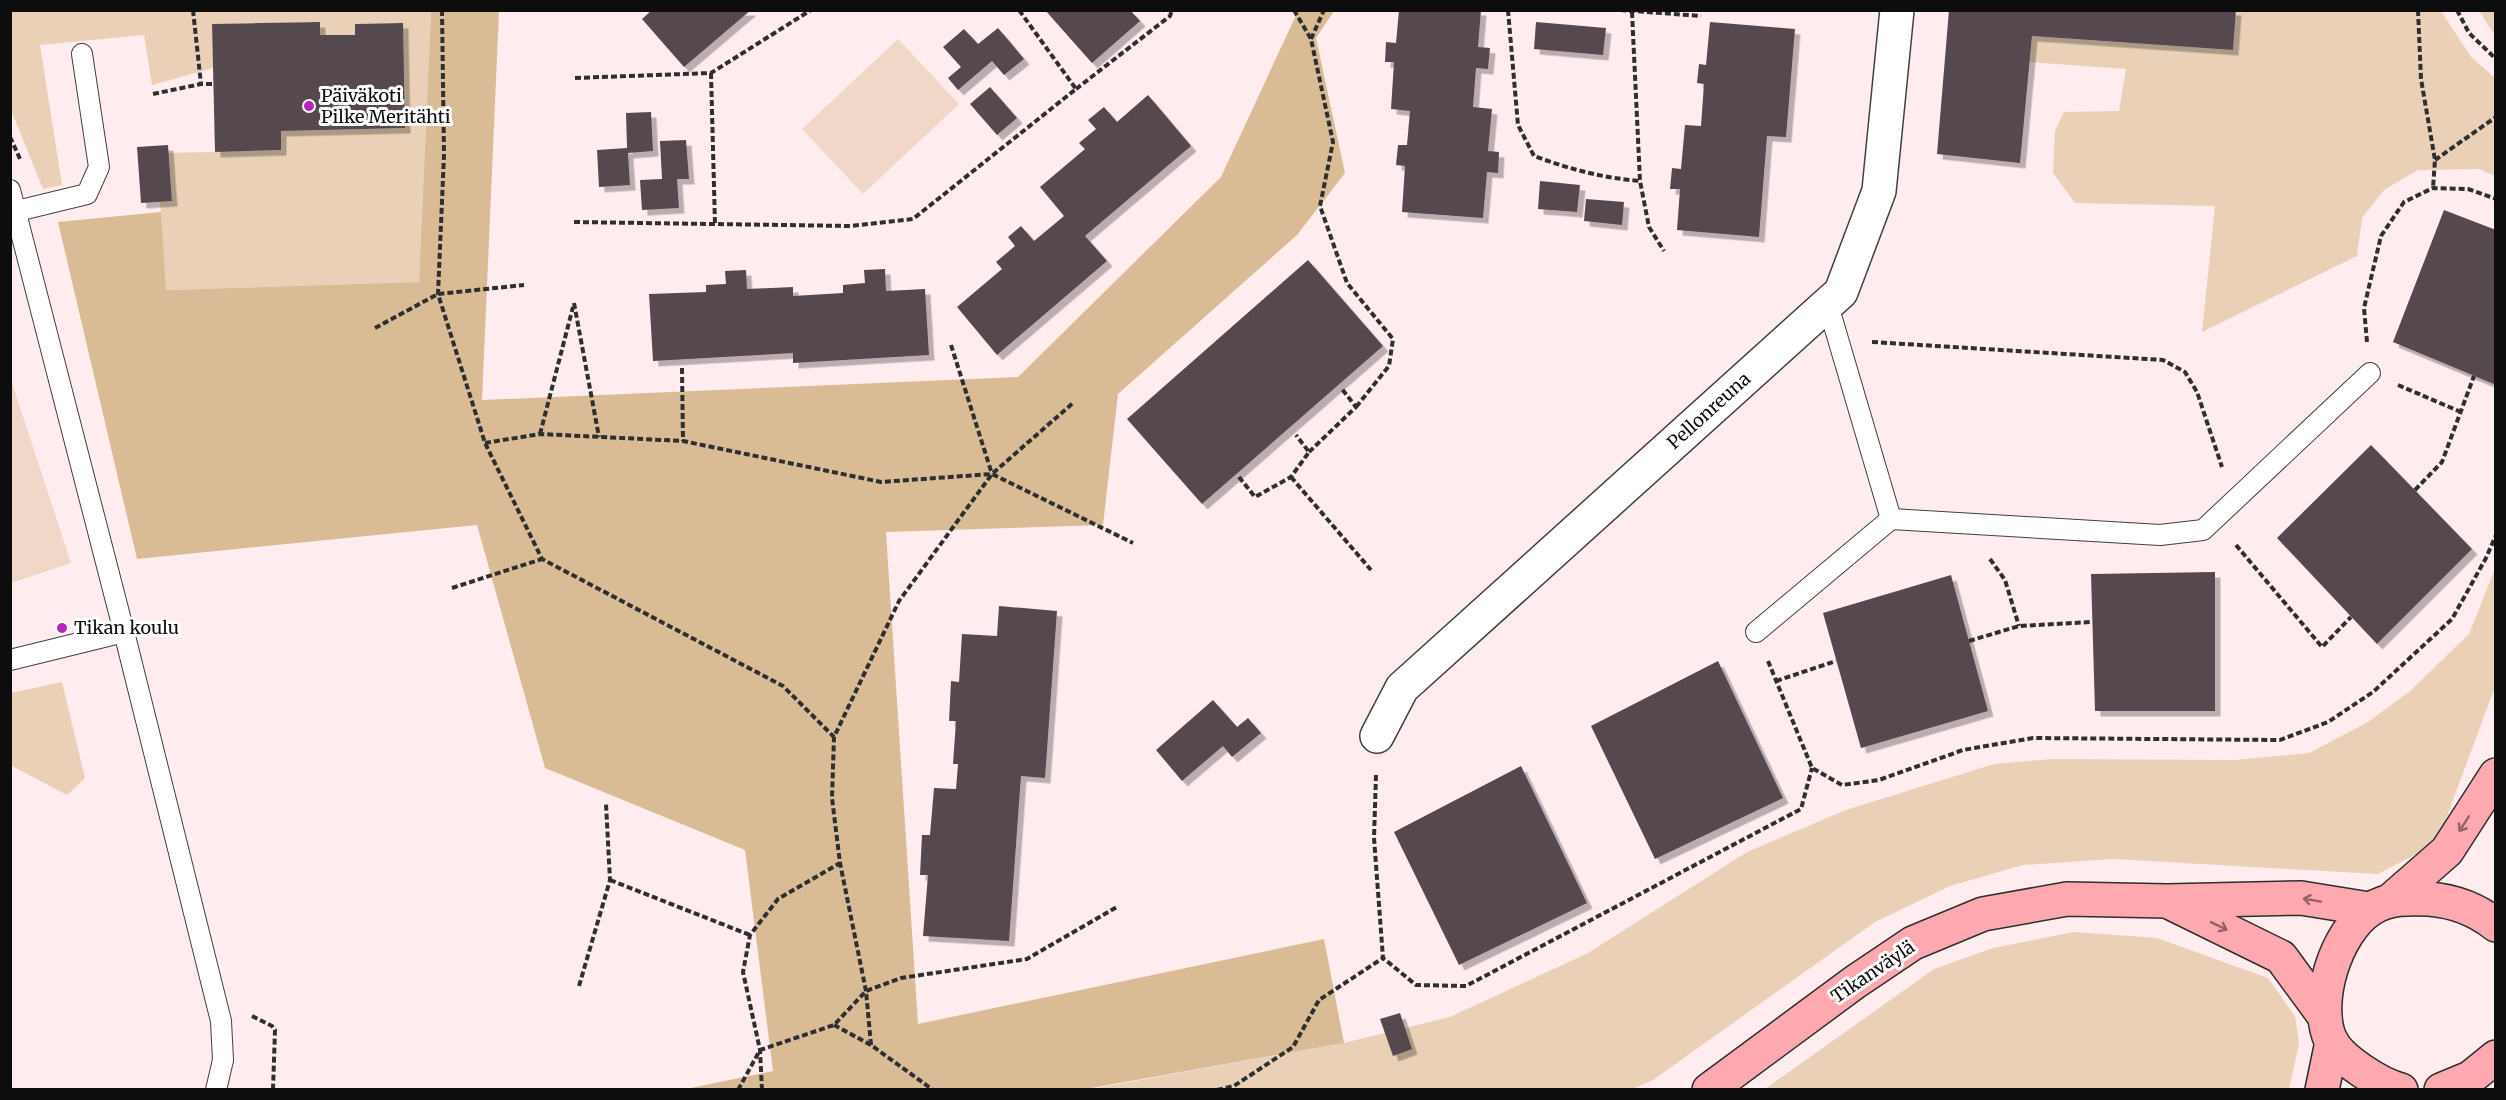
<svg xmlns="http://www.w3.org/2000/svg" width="2506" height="1100" viewBox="0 0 2506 1100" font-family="Merriweather,serif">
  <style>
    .green { fill: #e9d0b6 }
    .forest { fill: #d9bc96 }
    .pitch { fill: #f0d7c8 }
    .building { fill: #554950; filter: url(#shadow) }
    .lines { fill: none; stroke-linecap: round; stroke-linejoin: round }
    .lane-casing { stroke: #404040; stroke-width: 22 }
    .street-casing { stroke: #404040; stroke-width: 36 }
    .secondary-casing { stroke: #2f2f2f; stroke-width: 36 }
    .path { stroke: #2f2f2f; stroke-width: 4; stroke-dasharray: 6 3; stroke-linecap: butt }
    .lane { stroke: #fff; stroke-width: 20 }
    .street { stroke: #fff; stroke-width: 33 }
    .secondary { stroke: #fea8af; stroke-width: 33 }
    .oneway { stroke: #926266 }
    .poi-dot { fill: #b825bc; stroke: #fff; stroke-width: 2 }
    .labels { text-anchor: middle; stroke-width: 6; stroke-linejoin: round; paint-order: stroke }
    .poi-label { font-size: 18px; fill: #0d0d0d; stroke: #fff; text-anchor: start }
    .street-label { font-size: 18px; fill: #0d0d0d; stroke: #fff }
  </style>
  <defs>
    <filter id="shadow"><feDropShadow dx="5.5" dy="5.5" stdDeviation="0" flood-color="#0004"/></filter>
  </defs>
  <rect width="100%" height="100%" fill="#ffecef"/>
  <g class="green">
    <path d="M 10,11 L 431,11 L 419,282 L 165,290 L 160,201 L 172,200 L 169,153 L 281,150 L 281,131 L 405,128 L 402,23 L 355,24 L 355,35 L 320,35 L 319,22 L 212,24 L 213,68 L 152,85 L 144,35 L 40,45 L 62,185 L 43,189 L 11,110 Z"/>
    <path d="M 2236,11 L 2441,11 L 2471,57 L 2495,78 L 2495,176 L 2479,169 L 2418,170 L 2384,190 L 2362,218 L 2357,256 L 2202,332 L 2215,206 L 2075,203 L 2053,173 L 2055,131 L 2064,112 L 2119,111 L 2126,69 L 2030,62 L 2032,36 L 2233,50 Z"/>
    <path d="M 2479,11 L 2495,11 L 2495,35 Z"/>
    <path d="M 2495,569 L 2495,687 L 2437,843 L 2378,874 L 2113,859 L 2023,865 L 1950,886 L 1875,922 L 1653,1080 L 1633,1089 L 1086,1090 L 1344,1043 L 1450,1017 L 1588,953 L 1747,852 L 1846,810 L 1994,764 L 2052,759 L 2234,760 L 2309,753 L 2368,722 L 2410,691 L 2469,634 Z"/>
    <path d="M 62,682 L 85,778 L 67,795 L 10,765 L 11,693 Z"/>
    <path d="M 2074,932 L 2157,938 L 2268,978 L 2295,1016 L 2299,1044 L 2289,1089 L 1765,1089 L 1934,969 L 1993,948 Z"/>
  </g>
  <path class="forest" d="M 431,11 L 499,11 L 482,400 L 1018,377 L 1221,177 L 1298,11 L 1334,11 L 1316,38 L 1345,173 L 1297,235 L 1118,394 L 1103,525 L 886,532 L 918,1024 L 1324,939 L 1344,1043 L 1086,1089 L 686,1089 L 773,1071 L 745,850 L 545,768 L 477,525 L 137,559 L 58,222 L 161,212 L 166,290 L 419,282 Z"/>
  <g class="pitch">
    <path d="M 898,39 L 959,104 L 863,194 L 802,129 Z"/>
    <path d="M 10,377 L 71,563 L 11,583 L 10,583 Z"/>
  </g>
  <g class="building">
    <path d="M 652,10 L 751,10 L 684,67 L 642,19 Z"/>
    <path d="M 1045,10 L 1130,10 L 1140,21 L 1092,63 Z"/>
    <path d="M 1399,10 L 1481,10 L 1478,47 L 1490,48 L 1488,69 L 1476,68 L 1473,107 L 1492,109 L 1488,151 L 1499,152 L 1498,173 L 1487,172 L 1483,218 L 1402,212 L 1405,166 L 1396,165 L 1398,145 L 1407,145 L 1410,111 L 1391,109 L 1394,62 L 1385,62 L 1386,42 L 1396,43 Z"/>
    <path d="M 1949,10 L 2236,10 L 2233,50 L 2032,36 L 2020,163 L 1937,154 Z"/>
    <path d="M 320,22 L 320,35 L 355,35 L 355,24 L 403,23 L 405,128 L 281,131 L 281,150 L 215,152 L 212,24 Z"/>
    <path d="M 1536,22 L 1606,28 L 1603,55 L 1534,49 Z"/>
    <path d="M 1710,22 L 1795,29 L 1786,137 L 1767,136 L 1759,237 L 1677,230 L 1680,189 L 1670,189 L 1672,168 L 1681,169 L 1685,125 L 1701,126 L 1704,84 L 1697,83 L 1699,64 L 1706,65 Z"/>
    <path d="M 998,28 L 1024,59 L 1004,75 L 992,61 L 958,90 L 948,78 L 961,67 L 943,47 L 964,29 L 978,44 Z"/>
    <path d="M 990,87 L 1017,118 L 997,135 L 970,104 Z"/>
    <path d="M 1148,95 L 1191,146 L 1085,236 L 1107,261 L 997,355 L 957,307 L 1002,269 L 996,262 L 1015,246 L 1008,237 L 1021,226 L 1034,241 L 1064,216 L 1040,187 L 1085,149 L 1079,143 L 1096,129 L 1088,120 L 1104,107 L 1117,122 Z"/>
    <path d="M 651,112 L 653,151 L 628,153 L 630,185 L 599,187 L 597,150 L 627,148 L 626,113 Z"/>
    <path d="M 686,140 L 689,179 L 677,179 L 679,208 L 642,210 L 640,180 L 662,179 L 660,141 Z"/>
    <path d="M 168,145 L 172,201 L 141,203 L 137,147 Z"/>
    <path d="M 1540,181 L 1580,185 L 1577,212 L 1538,209 Z"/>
    <path d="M 1586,199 L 1624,202 L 1622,225 L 1584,221 Z"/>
    <path d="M 2444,210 L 2496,230 L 2496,385 L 2393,342 Z"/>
    <path d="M 1308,260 L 1383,346 L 1202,504 L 1127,419 Z"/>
    <path d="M 885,269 L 886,291 L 925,289 L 929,355 L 793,363 L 793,353 L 653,361 L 649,294 L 706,292 L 706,285 L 726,284 L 725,271 L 746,270 L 747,289 L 793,287 L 793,296 L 843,293 L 843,285 L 865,283 L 864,270 Z"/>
    <path d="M 2371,445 L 2472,549 L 2377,644 L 2277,538 Z"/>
    <path d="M 2215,572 L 2215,711 L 2095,711 L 2091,574 Z"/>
    <path d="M 1951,575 L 1988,711 L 1861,748 L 1823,613 Z"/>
    <path d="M 999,606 L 1057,611 L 1045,778 L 1021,776 L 1009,941 L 923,936 L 928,875 L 920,875 L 922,835 L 930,835 L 934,788 L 956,789 L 958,764 L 953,764 L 956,721 L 949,721 L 951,681 L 959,682 L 962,634 L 997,636 Z"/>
    <path d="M 1718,661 L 1783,798 L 1655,859 L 1591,726 Z"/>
    <path d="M 1213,700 L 1237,727 L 1248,718 L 1261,733 L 1232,757 L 1223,746 L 1182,781 L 1156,750 Z"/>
    <path d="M 1521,766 L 1587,903 L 1459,965 L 1394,832 Z"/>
    <path d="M 1400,1013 L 1412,1049 L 1393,1056 L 1380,1019 Z"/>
  </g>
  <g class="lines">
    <g class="lane-casing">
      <g id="lane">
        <path d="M 10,190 L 124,632 L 221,1021 L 223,1060 L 216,1090"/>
        <path d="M 17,211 L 87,194 L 99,167 L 82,54"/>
        <path d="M 1828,305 L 1891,519 L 2160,535 L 2203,530 L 2370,373"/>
        <path d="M 1756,632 L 1891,519"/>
        <path d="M 10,660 L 124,632"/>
      </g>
    </g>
    <g class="street-casing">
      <path id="street" d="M 1377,736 L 1402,688 L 1841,292 L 1879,191 L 1897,10"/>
    </g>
    <g class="secondary-casing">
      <g id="secondary">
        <path d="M 2391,900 L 2447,851 L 2496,775"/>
        <path d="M 2171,903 L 2281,957 L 2325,1017"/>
        <path d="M 1709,1090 L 1855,982 L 1913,943 L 1983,914 L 2067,899 L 2167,901 L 2301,898 L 2369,909"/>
        <path d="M 2322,1090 L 2332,1042"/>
        <path d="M 2401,1090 C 2380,1085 2341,1060 2331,1041 C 2313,1003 2336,931 2371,909 C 2388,898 2409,898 2429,899 C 2454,901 2476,909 2496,925"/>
        <path d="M 2441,1090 L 2470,1078 L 2496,1057"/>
      </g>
    </g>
    <g class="path">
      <path d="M 193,10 L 201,84"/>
      <path d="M 442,10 L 444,155 L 438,294 L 485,443 L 542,559 L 783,686 L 834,737"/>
      <path d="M 1294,10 L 1311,39 L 1333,142 L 1320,206 L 1347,283 L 1393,339 L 1389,366 L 1356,407"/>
      <path d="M 1508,10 L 1518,125 L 1534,156 C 1569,169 1603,178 1640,181"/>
      <path d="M 1620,10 L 1701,16"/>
      <path d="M 2418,10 L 2421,79 L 2435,160 L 2433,188"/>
      <path d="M 2457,10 L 2469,33 L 2496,59"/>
      <path d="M 1632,12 L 1640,181 L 1649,227 L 1664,251"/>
      <path d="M 1311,39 L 1324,10"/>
      <path d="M 711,73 L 715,224"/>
      <path d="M 575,78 L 711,73 L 811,10"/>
      <path d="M 1076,89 L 1170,16 L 1172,10"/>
      <path d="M 153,94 L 201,84 L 214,84"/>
      <path d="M 10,137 L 21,161"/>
      <path d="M 2435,160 L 2496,117"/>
      <path d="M 574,222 L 851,226 L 913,219 L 1076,89 L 1019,10"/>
      <path d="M 574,303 L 599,437"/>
      <path d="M 375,328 L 438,294 L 524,285"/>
      <path d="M 1872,342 L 2163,360 L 2185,372 L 2197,392 L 2222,467"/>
      <path d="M 2367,342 L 2364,308 L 2381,236 L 2404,202 L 2433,188 L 2468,189 L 2496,199"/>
      <path d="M 951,345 L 992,474"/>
      <path d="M 682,368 L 683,441"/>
      <path d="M 2398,385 L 2461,412"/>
      <path d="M 540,434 L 573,307"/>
      <path d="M 485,443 L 540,434 L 683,441 L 881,482 L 992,474 L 1133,543"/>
      <path d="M 1309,452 L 1356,407 L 1342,389"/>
      <path d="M 1239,477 L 1255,497 L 1291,477 L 1309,452 L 1296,435"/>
      <path d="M 1291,477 L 1371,570"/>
      <path d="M 2415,490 L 2442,462 L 2474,376"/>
      <path d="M 2236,545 L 2322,647 L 2351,617"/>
      <path d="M 1990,559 L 2005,580 L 2019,626"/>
      <path d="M 452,588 L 542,559"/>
      <path d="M 1969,641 L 2019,626 L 2091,622"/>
      <path d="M 1768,661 L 1812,768 L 1842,785 L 1879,780 L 1963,750 L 2033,738 L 2280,740 L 2328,722 L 2373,692 L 2452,619 L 2486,558 L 2496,535"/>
      <path d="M 1776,681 L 1836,661"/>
      <path d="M 1376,775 L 1374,838 L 1383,958 L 1416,985 L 1466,986 L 1801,809 L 1812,768"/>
      <path d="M 610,880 L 750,935"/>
      <path d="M 579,986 L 610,880 L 606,804"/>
      <path d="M 252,1016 L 272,1026 L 275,1030 L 273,1090"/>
      <path d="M 834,1025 L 871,1045 L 933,1090"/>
      <path d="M 871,1045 L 866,991 L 840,863 L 832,798 L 834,737 L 899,601 L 992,474 L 1073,403"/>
      <path d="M 738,1090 L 760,1050 L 834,1025 L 866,991 L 901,978 L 1027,959 L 1117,907"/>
      <path d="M 762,1090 L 760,1050 L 743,972 L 750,935 L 778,899 L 840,863"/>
      <path d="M 1217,1090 L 1234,1086 L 1293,1047 L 1319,1000 L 1383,958"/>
    </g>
    <use href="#lane" class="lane"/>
    <use href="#street" class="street"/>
    <use href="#secondary" class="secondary"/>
  </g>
  <defs><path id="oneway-shaft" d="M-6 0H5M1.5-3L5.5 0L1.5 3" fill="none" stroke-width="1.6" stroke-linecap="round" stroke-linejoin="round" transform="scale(1.5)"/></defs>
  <g class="oneway">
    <use href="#oneway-shaft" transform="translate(2464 824) rotate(122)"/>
    <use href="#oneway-shaft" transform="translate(2312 900) rotate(-170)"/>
    <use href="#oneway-shaft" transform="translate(2219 926) rotate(26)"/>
  </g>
  <g class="poi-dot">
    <circle cx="309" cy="106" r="6"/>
    <circle cx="62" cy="628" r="6"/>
  </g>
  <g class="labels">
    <g class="poi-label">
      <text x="321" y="102">Päiväkoti<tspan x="321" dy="21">Pilke Meritähti</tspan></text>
      <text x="74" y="634">Tikan koulu</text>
    </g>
    <g class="street-label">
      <text transform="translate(1709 411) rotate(-42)" y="6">Pellonreuna</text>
      <text transform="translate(1873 972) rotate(-34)" y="6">Tikanväylä</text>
    </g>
  </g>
  <rect width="2506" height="1100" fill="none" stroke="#0d0d0d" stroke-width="24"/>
</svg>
